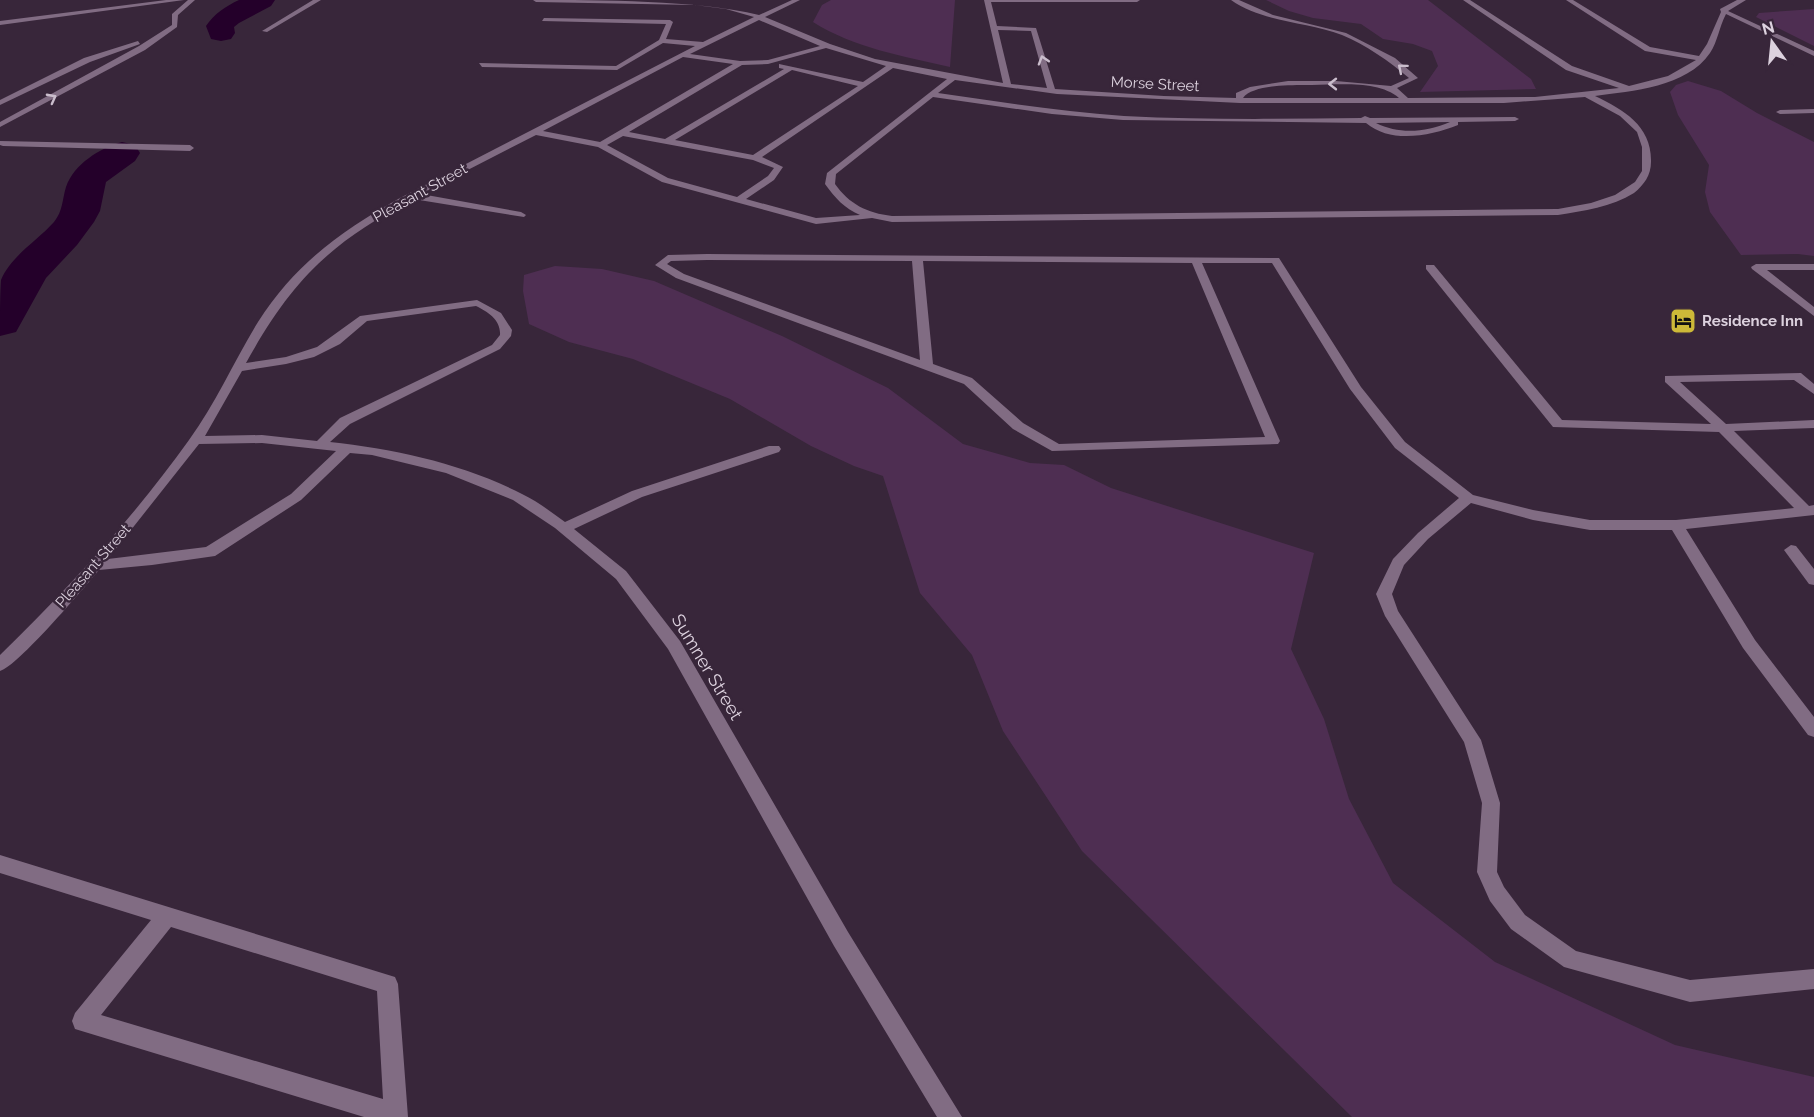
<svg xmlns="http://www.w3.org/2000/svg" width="1814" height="1117" viewBox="0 0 1814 1117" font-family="Raleway,sans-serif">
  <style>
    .green { fill: #4e2e52 }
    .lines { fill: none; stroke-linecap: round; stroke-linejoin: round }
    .river { fill: #24002a; fill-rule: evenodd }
    .minor { fill: #816c83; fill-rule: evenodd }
    .oneway { stroke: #cabdcc }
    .labels { text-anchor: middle; stroke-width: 5; stroke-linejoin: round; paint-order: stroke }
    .far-street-label { font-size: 15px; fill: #dcd1de; stroke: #38263a }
    .far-poi-label { font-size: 15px; font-weight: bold; fill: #dcd1de; stroke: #38263a; text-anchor: start }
    .street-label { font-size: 18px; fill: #dcd1de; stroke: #38263a }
  </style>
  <rect width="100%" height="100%" fill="#38263a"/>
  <g class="green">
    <path d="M 831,0 L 955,0 L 950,67 C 903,56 854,48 813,22 L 822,5 Z"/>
    <path d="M 1266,0 L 1428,0 L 1531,79 L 1536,89 L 1420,92 L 1438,66 L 1432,51 L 1413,44 L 1383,39 L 1361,24 L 1313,18 L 1289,11 Z"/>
    <path d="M 1814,9 L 1814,46 L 1756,17 L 1759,13 Z"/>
    <path d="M 1688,81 L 1721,91 L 1757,113 L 1814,142 L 1814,256 L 1798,254 L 1741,255 L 1710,212 L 1705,192 L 1709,165 L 1678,115 L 1670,92 L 1676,85 Z"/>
    <path d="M 555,266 L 602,269 L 654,281 L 782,336 L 888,388 L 963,444 L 1030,463 L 1064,465 L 1111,488 L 1314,553 L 1291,649 L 1324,719 L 1349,799 L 1393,883 L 1495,962 L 1675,1045 L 1814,1077 L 1814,1117 L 1352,1117 L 1082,851 L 1003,731 L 972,655 L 920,593 L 883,476 L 854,466 L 811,446 L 730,399 L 633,359 L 569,342 L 529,324 L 523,291 L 524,275 Z"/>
  </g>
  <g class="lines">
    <g class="river">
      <path d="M 239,0 L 275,0 L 271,6 L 239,23 L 234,27 L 235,33 L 231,39 L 221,41 L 211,39 L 206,26 C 214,14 226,6 239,0 Z"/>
      <path d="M 122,142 L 135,145 L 140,153 L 135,161 L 106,182 L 100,211 L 94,222 L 77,245 L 46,278 L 16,332 L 0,336 C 0,322 0,292 1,280 C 11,256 37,241 54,222 C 63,211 62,200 66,187 C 74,164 100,148 122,142 Z"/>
    </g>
    <g class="minor">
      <path d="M 166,0 L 184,0 L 0,25 L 0,21 Z"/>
      <path d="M 188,0 L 195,0 L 178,15 L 177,27 L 145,50 L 0,127 L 0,122 L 139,46 L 172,25 L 172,14 Z"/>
      <path d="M 313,0 L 321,0 L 267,32 L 262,31 Z"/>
      <path d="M 533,0 C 601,0 696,0 759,15 L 792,0 L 800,0 L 765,17 L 830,44 L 875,59 L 1003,83 L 984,0 L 1140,0 L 1137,2 L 991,2 L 997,26 L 1036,28 L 1055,89 L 1164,96 L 1236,98 L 1236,93 L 1250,87 L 1288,81 L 1336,81 L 1391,86 L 1409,78 C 1389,61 1366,45 1342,35 C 1306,21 1264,23 1231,0 L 1239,0 L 1273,15 L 1346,33 L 1395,58 L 1418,78 L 1397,88 L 1408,98 L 1535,97 L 1619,88 L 1566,70 L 1463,0 L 1470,0 L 1572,66 L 1629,86 L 1668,76 L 1696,60 L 1645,51 L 1566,0 L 1573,0 L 1650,47 L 1699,56 L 1707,44 L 1721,12 L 1720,9 L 1737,0 L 1746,0 L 1728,11 L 1814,51 L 1814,56 L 1726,14 C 1719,27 1718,41 1710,53 C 1687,87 1632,91 1595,96 C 1624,110 1652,126 1651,162 C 1651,175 1644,185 1634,193 C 1612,207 1583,211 1558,215 L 892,222 L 872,218 L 816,224 L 662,182 L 598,147 L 536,135 L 421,194 L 521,212 L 526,215 L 524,217 L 413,199 C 330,243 292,280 246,363 L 286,357 L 317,347 L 360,316 L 477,300 L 501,313 L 512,330 L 511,336 L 500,349 L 350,424 L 330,442 C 395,449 464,464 522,494 C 537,501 551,512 565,522 L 632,491 L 769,446 L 779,446 L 781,449 L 779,452 L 642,497 L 574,529 L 626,571 L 680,641 L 848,932 L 962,1117 L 937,1117 L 834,946 L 668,649 L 616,579 L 555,528 L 513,500 L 446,473 L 372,455 L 350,453 L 301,500 L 215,556 L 152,565 L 99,570 C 83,589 18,666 0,671 L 0,655 C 68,589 134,517 189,440 C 216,403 234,361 258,322 C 295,264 341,231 400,198 L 695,46 L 663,43 L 617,70 L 482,67 L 479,63 L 616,66 L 659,40 L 666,24 L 542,21 L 544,18 L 670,20 L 673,22 L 666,39 L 703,42 L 754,17 L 726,9 L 695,5 L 536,2 ZM 759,20 L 820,46 L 768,60 L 740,61 L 690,54 ZM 998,30 L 1031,31 L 1047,88 L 1011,84 ZM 826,48 L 886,66 L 863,82 L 779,64 L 779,68 L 784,69 L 665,139 L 629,132 L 742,65 L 768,64 ZM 683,57 L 733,64 L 600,142 L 543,131 ZM 893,68 L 947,79 L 827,173 L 825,184 C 835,198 844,208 860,215 L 816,218 L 746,199 L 774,180 L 783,167 L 762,157 ZM 792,70 L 858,86 L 753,155 L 675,140 ZM 955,80 L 1057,94 L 1240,103 L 1504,103 L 1585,97 L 1620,116 L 1637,132 L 1642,147 L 1642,171 L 1635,182 L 1615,195 L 1591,203 L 1558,209 L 892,216 C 867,213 849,204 835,184 L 836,174 L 933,97 L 1052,114 L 1123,120 L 1366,123 C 1391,144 1430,136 1458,125 L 1458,122 L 1515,121 L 1519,119 L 1515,117 L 1370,118 L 1365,116 L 1361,118 C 1282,119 1203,120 1124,116 C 1062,112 1000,102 938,93 ZM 1312,85 C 1338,85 1378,80 1399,98 L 1243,98 C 1253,84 1295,85 1312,85 ZM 1450,122 C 1426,132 1400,135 1376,123 ZM 623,136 L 753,160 L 774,168 L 768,176 L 737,197 L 668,178 L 607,145 ZM 476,306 C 488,312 501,320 500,335 L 492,345 L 340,418 L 317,441 L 262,435 L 205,436 L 242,371 L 286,364 L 314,357 L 340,344 L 367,321 ZM 262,443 L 336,451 L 291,494 L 206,547 L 108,559 L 199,444 Z"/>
      <path d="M 138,41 L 140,44 L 90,62 L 0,105 L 0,100 L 84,58 Z"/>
      <path d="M 1814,109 L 1814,113 L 1780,114 L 1776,112 L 1780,110 Z"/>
      <path d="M 0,141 L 190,145 L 194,148 L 190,151 L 3,146 L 0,145 Z"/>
      <path d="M 707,254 L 1279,258 L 1361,387 L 1405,442 L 1473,495 L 1533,510 L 1590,520 L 1676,520 L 1794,508 L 1719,432 L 1553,427 L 1426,269 L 1426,265 L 1434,265 L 1562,420 L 1711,424 L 1665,382 L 1665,376 L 1801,373 L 1814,384 L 1814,394 L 1794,380 L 1680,382 L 1726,424 L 1814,420 L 1814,428 L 1734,431 L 1809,506 L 1814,505 L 1814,515 L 1686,529 L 1755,640 L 1814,717 L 1814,737 L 1808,735 L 1743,648 L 1672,530 L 1590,530 L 1533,520 L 1471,503 L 1428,539 L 1404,565 L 1392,594 L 1398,611 L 1481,740 L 1500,803 L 1497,872 L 1504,887 L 1525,915 L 1576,951 L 1690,980 L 1814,969 L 1814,989 L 1690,1002 L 1564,967 L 1511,929 L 1490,901 L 1477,872 L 1482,803 L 1464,742 L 1385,616 L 1376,594 L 1393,559 L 1418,533 L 1459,498 L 1395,448 L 1350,389 L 1272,263 L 1202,263 L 1280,441 L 1278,444 L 1052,451 L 1013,429 L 964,384 L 676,278 L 655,265 L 668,255 ZM 707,260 L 912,261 L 920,360 L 684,274 L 667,264 L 671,261 ZM 923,261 L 1192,263 L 1265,437 L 1059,444 L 1023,423 L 972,378 L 933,364 Z"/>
      <path d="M 1756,264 L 1814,264 L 1814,270 L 1767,270 L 1814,307 L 1814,316 L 1752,269 L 1751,267 Z"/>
      <path d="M 1791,545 L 1796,546 L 1814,569 L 1814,585 L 1809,584 L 1784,550 Z"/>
      <path d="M 0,855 L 395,977 L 398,984 L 408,1117 L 364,1117 L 75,1029 L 72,1021 L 75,1013 L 151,920 L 0,873 ZM 171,927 L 377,991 L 383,1099 L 101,1015 Z"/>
    </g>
  </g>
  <defs><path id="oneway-chevron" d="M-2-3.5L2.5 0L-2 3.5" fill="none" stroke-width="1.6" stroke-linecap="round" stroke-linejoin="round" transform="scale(1.5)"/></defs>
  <g class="oneway">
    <use href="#oneway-chevron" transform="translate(1043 60) rotate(-107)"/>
    <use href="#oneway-chevron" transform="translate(1402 68) rotate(-140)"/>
    <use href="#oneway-chevron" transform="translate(1333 84) rotate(-180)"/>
    <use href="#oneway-chevron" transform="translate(52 98) rotate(-28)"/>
  </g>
  <defs>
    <g id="hotel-square" transform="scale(1.35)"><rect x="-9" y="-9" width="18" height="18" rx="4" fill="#cdb938" stroke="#38263a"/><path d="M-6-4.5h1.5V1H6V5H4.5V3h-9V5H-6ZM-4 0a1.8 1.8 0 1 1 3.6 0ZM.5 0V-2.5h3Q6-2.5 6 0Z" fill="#111"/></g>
  </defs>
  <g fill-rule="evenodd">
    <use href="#hotel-square" x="1683" y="321"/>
  </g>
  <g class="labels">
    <g class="far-street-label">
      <text transform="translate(1155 84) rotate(3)" y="5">Morse Street</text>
      <text transform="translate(420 193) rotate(-29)" y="5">Pleasant Street</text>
      <text transform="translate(93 566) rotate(-49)" y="5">Pleasant Street</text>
    </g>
    <g class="far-poi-label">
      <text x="1702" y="326">Residence Inn</text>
    </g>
    <g class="street-label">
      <text transform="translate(707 667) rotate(59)" y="6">Sumner Street</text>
    </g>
  </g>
  <g transform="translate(1772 42) rotate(345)" stroke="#38263a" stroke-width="4.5" paint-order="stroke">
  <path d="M0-4.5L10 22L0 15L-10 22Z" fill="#dcd1de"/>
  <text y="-9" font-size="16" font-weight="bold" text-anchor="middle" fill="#dcd1de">N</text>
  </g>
</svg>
